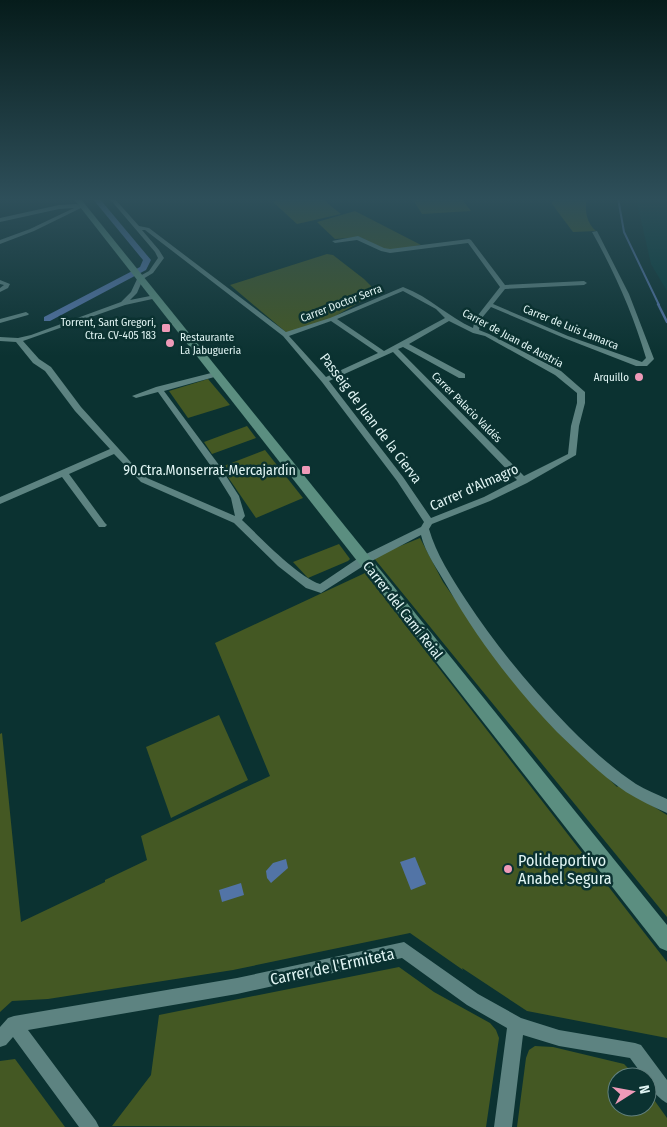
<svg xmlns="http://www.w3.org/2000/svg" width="667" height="1127" viewBox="0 0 667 1127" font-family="'Fira Sans Condensed',sans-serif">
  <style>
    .built { fill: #063d3b }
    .green { fill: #445823 }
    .water { fill: #5274a6 }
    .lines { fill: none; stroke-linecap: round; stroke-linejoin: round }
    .stream-far1 { stroke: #5274a6; stroke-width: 2 }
    .stream { stroke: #5274a6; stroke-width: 2.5 }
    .canal { fill: #5274a6; fill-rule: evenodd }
    .street { fill: #5d8381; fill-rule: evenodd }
    .secondary { fill: #5b8e80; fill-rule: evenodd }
    .poi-dot { fill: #ef9ab8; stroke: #0b3231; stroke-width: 2 }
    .labels { text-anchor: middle; stroke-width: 5; stroke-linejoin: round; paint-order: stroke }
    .far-street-label { font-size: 11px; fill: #e1f5f4; stroke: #0b3231 }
    .far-poi-label { font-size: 11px; fill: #e1f5f4; stroke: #0b3231; text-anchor: end }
    .street-label { font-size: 14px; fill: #e1f5f4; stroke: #0b3231 }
    .poi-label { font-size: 14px; fill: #e1f5f4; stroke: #0b3231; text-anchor: end }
    .near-poi-label { font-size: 16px; fill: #e1f5f4; stroke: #0b3231; text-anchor: start }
    .near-street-label { font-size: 16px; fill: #e1f5f4; stroke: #0b3231 }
  </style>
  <rect width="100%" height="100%" fill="#0b3231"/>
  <path class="built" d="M 636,198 L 667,198 L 667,291 L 651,264 Z"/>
  <g class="green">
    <path d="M 284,198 L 321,198 L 341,214 L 297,224 L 273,202 Z"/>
    <path d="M 412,198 L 461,198 L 471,211 L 422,214 Z"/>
    <path d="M 553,198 L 587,198 C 584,210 587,224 596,231 L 573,232 L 552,204 Z"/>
    <path d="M 355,211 L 421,245 L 400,249 L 383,249 L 360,237 L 335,239 L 317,222 Z"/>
    <path d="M 327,254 L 333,255 L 364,279 L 374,289 L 372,295 L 332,318 L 287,333 L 230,285 Z"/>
    <path d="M 208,379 L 230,405 L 188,418 L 169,391 Z"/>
    <path d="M 247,426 L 256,438 L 212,454 L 204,442 Z"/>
    <path d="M 265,450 L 303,498 L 256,518 L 221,467 Z"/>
    <path d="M 420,538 L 443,582 L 480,635 L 546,716 L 617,787 L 619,785 L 667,815 L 667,917 L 373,557 Z"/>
    <path d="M 339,544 L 350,559 L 348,561 L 308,578 L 293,562 Z"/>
    <path d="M 365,573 L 667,962 L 667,1038 L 527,1011 L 462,968 L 463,970 L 410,933 L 233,970 L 48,999 L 12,1001 L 0,1012 L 0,734 L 2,733 L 21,922 L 105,882 L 105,880 L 147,860 L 141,836 L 270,776 L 215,643 Z"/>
    <path d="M 219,715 L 248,780 L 171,818 L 146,747 Z"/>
    <path d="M 399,967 L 434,992 L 490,1023 L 496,1030 L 499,1038 L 486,1127 L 112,1126 L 151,1075 L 159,1015 Z"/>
    <path d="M 535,1046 L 553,1047 L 624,1064 L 637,1077 L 617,1077 L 617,1107 L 647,1107 L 647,1090 L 667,1118 L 667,1127 L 517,1127 L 526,1058 L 529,1050 Z"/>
    <path d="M 15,1059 L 65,1127 L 0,1127 L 0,1061 Z"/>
  </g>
  <g class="water">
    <path d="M 415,857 L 426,884 L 411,890 L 400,862 Z"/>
    <path d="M 286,859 L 288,868 L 271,883 L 267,878 L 266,871 L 273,863 Z"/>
    <path d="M 241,883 L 244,895 L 222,902 L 219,890 Z"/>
  </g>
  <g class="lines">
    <path class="stream-far1" d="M 618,198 L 624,232 L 659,305"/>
    <path class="stream" d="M 658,304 L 667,322"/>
    <path class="canal" d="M 92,198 L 99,198 L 151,260 L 146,270 L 50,321 L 44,321 L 44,317 L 140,267 L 143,260 Z"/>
    <g class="street">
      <path d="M 109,198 L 114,198 L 139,226 L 149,228 L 286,332 L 330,318 L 403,287 C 430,297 448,317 473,328 L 475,319 L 500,287 L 468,243 L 390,253 L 381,251 L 357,240 L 335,243 L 332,241 L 358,236 L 384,248 L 390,249 L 469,239 L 471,240 L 505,285 L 584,281 L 587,283 L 584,285 L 505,289 L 493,304 L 568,336 L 642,362 L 646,358 C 633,314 615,273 592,232 L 597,231 L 629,294 L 654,359 L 647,366 L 636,366 L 564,338 L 491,307 L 481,319 L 479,330 L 489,334 L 561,371 L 585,392 L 585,403 L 579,426 L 576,455 L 527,483 L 490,501 L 432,524 L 429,529 C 436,554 452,578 466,600 C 496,646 531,688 569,727 C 590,748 612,768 636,784 C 646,790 657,794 667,799 L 667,813 C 653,807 639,800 626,792 C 601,775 579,753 557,732 C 515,688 477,639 447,586 C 438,570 425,553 421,535 L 368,563 L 321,593 L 306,588 L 278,566 L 234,523 L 141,482 L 114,454 L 69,474 L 105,523 L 107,525 L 105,527 L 99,527 L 62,477 L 0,504 L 0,497 L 110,449 L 75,411 L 45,371 L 33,363 L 16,342 L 0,341 L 0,337 L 18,338 L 31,335 L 121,302 L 131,292 L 138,277 L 149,271 L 158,258 L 155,252 ZM 142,230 L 145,230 L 283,336 L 322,382 L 397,481 L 424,522 L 421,527 L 360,557 L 320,584 C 297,576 261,538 242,520 L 245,516 L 239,496 L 219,465 L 164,391 L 218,376 L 218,372 L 215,372 L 156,387 L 132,396 L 136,398 L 158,392 L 213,469 L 231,498 L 235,516 L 147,478 L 137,469 L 81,407 L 51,367 L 39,359 L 23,341 L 125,305 L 157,298 L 157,296 L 155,295 L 130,300 L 137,293 L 143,279 L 153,273 L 164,258 L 159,250 ZM 403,291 L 436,309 L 445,318 L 384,351 L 337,319 ZM 331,321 L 378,353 L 326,377 L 289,336 ZM 449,321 L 473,333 L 485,336 L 555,375 L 577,393 L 577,403 L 571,426 L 568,454 L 524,476 L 398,349 L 403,347 L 459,378 L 465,378 L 465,374 L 409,344 ZM 393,352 L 517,480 L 484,497 L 431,518 L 403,477 L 329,381 Z"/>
      <path d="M 664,198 L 667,198 L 667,201 L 665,200 Z"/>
      <path d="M 76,204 L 85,206 L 34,231 L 0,244 L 0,240 L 30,229 L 74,208 L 59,209 L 0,222 L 0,218 L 59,205 Z"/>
      <path d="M 0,280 L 10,284 L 8,288 L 0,292 L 0,288 L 4,285 L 0,284 Z"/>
      <path d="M 26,312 L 29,314 L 28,315 L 0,323 L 0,319 Z"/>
      <path d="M 404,942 L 478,994 L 521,1018 L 559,1030 L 635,1043 L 641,1045 L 667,1080 L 667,1103 C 659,1099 647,1086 647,1077 L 644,1077 L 630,1058 L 559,1046 L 523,1035 L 512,1127 L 494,1127 L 507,1028 L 467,1005 L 402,958 L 237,994 L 28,1030 L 96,1121 L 99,1127 L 79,1127 L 13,1037 L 6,1045 L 0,1047 L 0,1027 L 8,1018 L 14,1016 L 237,978 Z"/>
    </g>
    <path class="secondary" d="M 73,198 L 80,198 L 667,925 L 667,951 L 660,948 Z"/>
  </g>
  <linearGradient id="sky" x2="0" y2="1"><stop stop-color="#061c1b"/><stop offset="0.56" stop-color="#2e4f5a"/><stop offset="1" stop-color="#2e4f5a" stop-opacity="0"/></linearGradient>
  <rect width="667" height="356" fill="url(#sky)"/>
  <g class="poi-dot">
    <rect x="161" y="323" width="10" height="10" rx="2.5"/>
    <circle cx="170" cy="343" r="5"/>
    <circle cx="639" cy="377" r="5"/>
    <rect x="301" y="465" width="10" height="10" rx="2.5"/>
    <circle cx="508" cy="869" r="5"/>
  </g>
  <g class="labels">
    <g class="far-street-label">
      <text transform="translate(341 303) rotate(-21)" y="4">Carrer Doctor Serra</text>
      <text transform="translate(571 327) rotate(22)" y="4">Carrer de Luis Lamarca</text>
      <text transform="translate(513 338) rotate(28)" y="4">Carrer de Juan de Austria</text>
      <text transform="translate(467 407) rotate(45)" y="4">Carrer Palacio Valdés</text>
    </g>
    <g class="far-poi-label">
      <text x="156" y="326">Torrent, Sant Gregori,<tspan x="156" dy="13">Ctra. CV-405 183</tspan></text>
      <text x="180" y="341" text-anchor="start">Restaurante<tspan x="180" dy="13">La Jabugueria</tspan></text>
      <text x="629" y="381">Arquillo</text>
    </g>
    <g class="street-label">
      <text transform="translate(371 418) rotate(53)" y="5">Passeig de Juan de la Cierva</text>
      <text transform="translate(474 487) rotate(-24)" y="5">Carrer d'Almagro</text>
      <text transform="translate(403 610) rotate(52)" y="5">Carrer del Camí Reial</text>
    </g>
    <g class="poi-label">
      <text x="296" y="475">90.Ctra.Monserrat-Mercajardín</text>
    </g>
    <g class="near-poi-label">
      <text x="518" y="866">Polideportivo<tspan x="518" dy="18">Anabel Segura</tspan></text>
    </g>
    <g class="near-street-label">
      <text transform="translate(332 966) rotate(-12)" y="6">Carrer de l'Ermiteta</text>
    </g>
  </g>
  <g transform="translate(632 1092) rotate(79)"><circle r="24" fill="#0b3231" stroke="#61807f"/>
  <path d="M0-4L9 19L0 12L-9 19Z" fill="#ef9ab8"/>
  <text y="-8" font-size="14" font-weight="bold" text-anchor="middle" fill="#e1f5f4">N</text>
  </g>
</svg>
